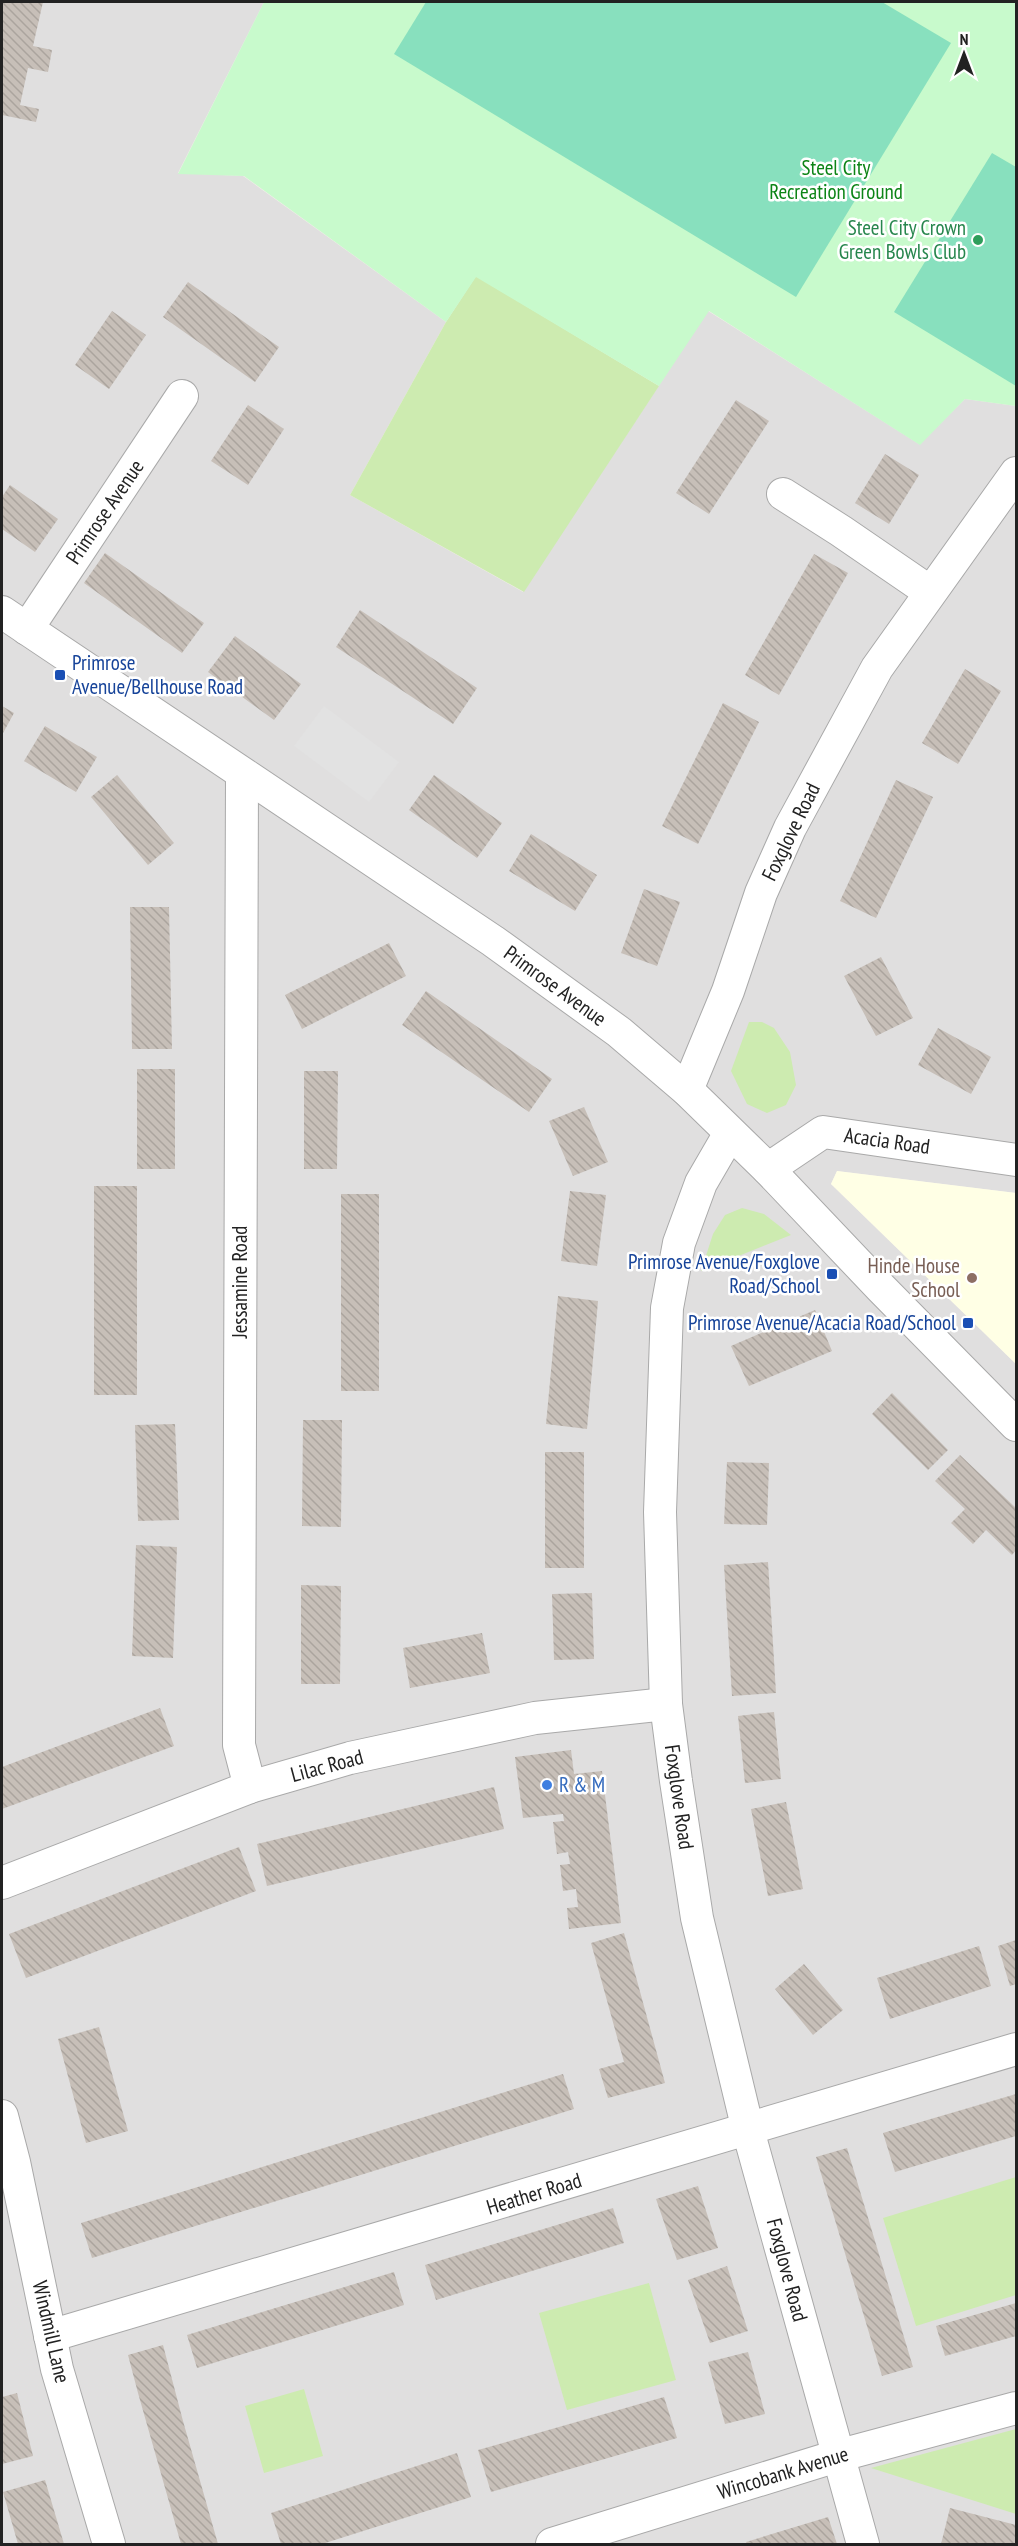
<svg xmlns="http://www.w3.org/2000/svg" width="1018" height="2546" viewBox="0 0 1018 2546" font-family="'PT Sans Narrow',sans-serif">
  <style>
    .residential { fill: #e0dfdf }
    .education { fill: #ffffe5 }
    .grass { fill: #cdebb0 }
    .park { fill: #c8facc }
    .pitch { fill: #88e0be }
    .parking { fill: #e2e2e2 }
    .building { fill: url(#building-back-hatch) }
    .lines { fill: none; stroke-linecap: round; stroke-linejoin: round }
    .street-casing { stroke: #a9a9a9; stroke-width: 34 }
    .street { stroke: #fff; stroke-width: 32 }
    .leisure-dot { fill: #2e9e5b; stroke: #fff; stroke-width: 2 }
    .transit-dot { fill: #1a4fb4; stroke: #fff; stroke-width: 2 }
    .education-dot { fill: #8d6e63; stroke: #fff; stroke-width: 2 }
    .shop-dot { fill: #3f7fe0; stroke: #fff; stroke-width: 2 }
    .labels { text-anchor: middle; stroke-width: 5; stroke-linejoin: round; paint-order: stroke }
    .park-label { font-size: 21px; fill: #0c8416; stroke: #fff }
    .leisure-label { font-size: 21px; fill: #27864d; stroke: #fff; text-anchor: end }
    .street-label { font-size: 21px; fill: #222; stroke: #fff }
    .transit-label { font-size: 21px; fill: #164399; stroke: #fff; text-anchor: end }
    .education-label { font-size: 21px; fill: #785e54; stroke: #fff; text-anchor: end }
    .shop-label { font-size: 21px; fill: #366cbe; stroke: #fff; text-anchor: start }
  </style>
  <defs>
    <pattern id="building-back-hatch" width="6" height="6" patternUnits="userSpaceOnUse" patternTransform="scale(1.5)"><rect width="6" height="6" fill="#c7bfb8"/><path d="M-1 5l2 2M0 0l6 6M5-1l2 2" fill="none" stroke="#aba49e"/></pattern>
  </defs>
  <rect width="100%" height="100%" fill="#f2efe9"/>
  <path class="residential" d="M 2,2 L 264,2 L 178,173 L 243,176 L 446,322 L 350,495 L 523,592 L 708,311 L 919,444 L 965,399 L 1016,406 L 1016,1193 L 837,1171 L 831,1184 L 1016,1364 L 1016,2544 L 2,2544 Z"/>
  <path class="education" d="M 837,1171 L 1016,1193 L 1016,1364 L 831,1184 Z"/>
  <g class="grass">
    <path d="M 476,276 L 659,386 L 524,592 L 350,495 L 446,322 Z"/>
    <path d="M 749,1022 L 762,1022 L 774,1028 L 790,1052 L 796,1085 L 786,1105 L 767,1113 L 747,1104 L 731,1071 Z"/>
    <path d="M 742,1208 L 764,1214 L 791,1235 L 701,1271 L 713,1234 L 725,1215 Z"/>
    <path d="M 1016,2177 L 1016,2295 L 916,2326 L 883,2218 Z"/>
    <path d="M 649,2283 L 676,2380 L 567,2410 L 539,2313 Z"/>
    <path d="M 304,2389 L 323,2456 L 264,2473 L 245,2406 Z"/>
    <path d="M 1016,2429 L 1016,2514 L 871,2468 Z"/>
  </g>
  <path class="park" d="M 264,2 L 1016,2 L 1016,406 L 965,399 L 920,445 L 709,311 L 659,386 L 476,277 L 446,322 L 244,176 L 178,174 Z"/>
  <g class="pitch">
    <path d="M 426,2 L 882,2 L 951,43 L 796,297 L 394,54 Z"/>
    <path d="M 992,153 L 1016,167 L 1016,386 L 894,312 Z"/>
  </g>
  <path class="parking" d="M 324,706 L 399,762 L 369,802 L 294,746 Z"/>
  <g class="building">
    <path d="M 2,2 L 43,2 L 33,46 L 52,50 L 48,72 L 28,68 L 20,105 L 39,109 L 36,122 L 2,115 Z"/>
    <path d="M 188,282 L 279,347 L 255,382 L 163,317 Z"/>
    <path d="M 112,311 L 146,335 L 109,389 L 75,365 Z"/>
    <path d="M 736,400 L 769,421 L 709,514 L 676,493 Z"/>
    <path d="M 248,405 L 284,429 L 248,485 L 211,461 Z"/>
    <path d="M 885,454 L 919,475 L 889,524 L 855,503 Z"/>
    <path d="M 10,485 L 58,519 L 35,552 L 2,529 L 2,497 Z"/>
    <path d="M 105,553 L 204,623 L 182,653 L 84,583 Z"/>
    <path d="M 814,554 L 848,573 L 779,695 L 745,675 Z"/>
    <path d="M 360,610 L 477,688 L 453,724 L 336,647 Z"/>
    <path d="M 235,636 L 301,684 L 274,720 L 208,672 Z"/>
    <path d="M 965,669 L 1001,691 L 958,764 L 922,743 Z"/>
    <path d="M 723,703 L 759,722 L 698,844 L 662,826 Z"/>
    <path d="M 2,706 L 14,713 L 2,735 Z"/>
    <path d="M 45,726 L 97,757 L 76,792 L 24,761 Z"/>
    <path d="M 117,775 L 174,843 L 148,865 L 91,797 Z"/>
    <path d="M 434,775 L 502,823 L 477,858 L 409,810 Z"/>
    <path d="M 896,780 L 933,797 L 876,918 L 840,901 Z"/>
    <path d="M 531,834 L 597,875 L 575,911 L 509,871 Z"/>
    <path d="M 644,889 L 680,902 L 657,966 L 621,953 Z"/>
    <path d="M 130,907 L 169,907 L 172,1049 L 132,1049 Z"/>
    <path d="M 389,943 L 406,976 L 302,1029 L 285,995 Z"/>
    <path d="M 881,957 L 913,1018 L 876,1036 L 844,976 Z"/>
    <path d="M 426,991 L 552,1079 L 529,1112 L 402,1025 Z"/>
    <path d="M 938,1028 L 991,1057 L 971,1094 L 918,1065 Z"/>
    <rect x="137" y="1069" width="38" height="100"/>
    <path d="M 304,1071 L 338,1071 L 337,1169 L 304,1169 Z"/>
    <path d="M 584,1107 L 608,1162 L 573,1176 L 549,1121 Z"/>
    <rect x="94" y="1186" width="43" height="209"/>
    <path d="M 570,1191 L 606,1195 L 597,1266 L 561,1261 Z"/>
    <rect x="341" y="1194" width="38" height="197"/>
    <path d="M 558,1296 L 598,1301 L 587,1429 L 546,1424 Z"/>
    <path d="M 815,1310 L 832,1351 L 749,1386 L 731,1346 Z"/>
    <path d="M 892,1393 L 948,1450 L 928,1470 L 872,1414 Z"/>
    <path d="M 303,1420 L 342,1420 L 341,1527 L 302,1526 Z"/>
    <path d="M 175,1424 L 179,1520 L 138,1521 L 135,1425 Z"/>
    <rect x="545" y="1452" width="39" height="116"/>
    <path d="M 960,1455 L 1016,1508 L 1016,1550 L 1012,1555 L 986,1530 L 973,1544 L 951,1523 L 965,1509 L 935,1481 Z"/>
    <path d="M 727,1462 L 769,1463 L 767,1525 L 724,1524 Z"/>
    <path d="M 136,1545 L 177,1547 L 173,1658 L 132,1656 Z"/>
    <path d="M 768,1562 L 776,1693 L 732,1696 L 724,1565 Z"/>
    <path d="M 301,1585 L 341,1586 L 340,1684 L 301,1684 Z"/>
    <path d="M 592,1593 L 594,1659 L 554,1660 L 552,1594 Z"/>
    <path d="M 482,1633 L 490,1673 L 410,1688 L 403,1648 Z"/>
    <path d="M 160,1708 L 174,1746 L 2,1809 L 2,1767 Z"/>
    <path d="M 774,1712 L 781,1779 L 745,1783 L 738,1716 Z"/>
    <path d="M 571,1750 L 574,1774 L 602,1771 L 621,1923 L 569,1929 L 567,1908 L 578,1907 L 576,1889 L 563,1891 L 560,1865 L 570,1864 L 568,1852 L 557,1854 L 553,1822 L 564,1821 L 563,1814 L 523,1818 L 515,1757 Z"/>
    <path d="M 494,1787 L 504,1829 L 267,1886 L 257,1844 Z"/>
    <path d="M 786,1802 L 803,1889 L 768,1896 L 751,1809 Z"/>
    <path d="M 239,1847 L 256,1891 L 26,1978 L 9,1934 Z"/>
    <path d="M 624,1933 L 665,2083 L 608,2098 L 599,2069 L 624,2062 L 591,1943 Z"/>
    <path d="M 1016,1940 L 1016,1984 L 1010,1986 L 998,1946 Z"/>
    <path d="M 979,1946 L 991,1986 L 890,2019 L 877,1978 Z"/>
    <path d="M 804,1964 L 843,2010 L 813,2035 L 775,1989 Z"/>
    <path d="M 99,2027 L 128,2131 L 86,2143 L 58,2039 Z"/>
    <path d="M 563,2074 L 574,2109 L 92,2258 L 81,2223 Z"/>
    <path d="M 1016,2094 L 1016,2136 L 895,2172 L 883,2133 Z"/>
    <path d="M 847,2148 L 913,2367 L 882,2376 L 816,2157 Z"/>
    <path d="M 698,2186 L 718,2248 L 677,2260 L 656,2199 Z"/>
    <path d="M 613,2208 L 624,2243 L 436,2300 L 425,2265 Z"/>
    <path d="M 727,2266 L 748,2331 L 710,2343 L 688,2280 Z"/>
    <path d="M 394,2272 L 404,2305 L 197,2368 L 187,2335 Z"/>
    <path d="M 1016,2303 L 1016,2336 L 945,2356 L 936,2326 Z"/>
    <path d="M 163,2345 L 183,2421 L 218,2544 L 181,2544 L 138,2393 L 128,2355 Z"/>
    <path d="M 748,2352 L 765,2414 L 725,2424 L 708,2362 Z"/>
    <path d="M 17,2393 L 33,2456 L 2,2464 L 2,2397 Z"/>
    <path d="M 664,2397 L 677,2438 L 491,2492 L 478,2450 Z"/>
    <path d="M 457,2453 L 471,2497 L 322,2544 L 281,2544 L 271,2513 Z"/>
    <path d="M 45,2480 L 64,2544 L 18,2544 L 3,2492 Z"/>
    <path d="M 950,2508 L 1016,2525 L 1016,2544 L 941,2544 Z"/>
    <path d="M 828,2517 L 837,2544 L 747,2544 L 746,2542 Z"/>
  </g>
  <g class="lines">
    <g class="street-casing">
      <g id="street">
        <path d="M 783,494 L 841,531 L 930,592"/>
        <path d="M 2,612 L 493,941 L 619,1032 L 687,1090 L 768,1169 L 881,1288 L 1016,1425"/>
        <path d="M 27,629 L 182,396"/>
        <path d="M 242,775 L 239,1745 L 250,1787"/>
        <path d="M 687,1090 L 728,991 L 761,893 L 790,828 L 877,668 L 1016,473"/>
        <path d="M 730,1133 L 701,1183 L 679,1243 L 667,1308 L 660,1512 L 666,1704 L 676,1781 L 697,1918 L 748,2130 L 863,2544"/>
        <path d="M 768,1169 L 823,1132 L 1016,1160"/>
        <path d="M 2,1883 L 250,1787 L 350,1758 L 535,1718 L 666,1704"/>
        <path d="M 2,2116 L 14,2162 L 57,2369 L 109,2544"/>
        <path d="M 50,2336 L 1016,2049"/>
        <path d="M 552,2544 L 837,2456 L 1016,2408"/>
      </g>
    </g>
    <use href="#street" class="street"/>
  </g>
  <circle class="leisure-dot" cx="978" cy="240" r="6"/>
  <g class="transit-dot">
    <rect x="54" y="669" width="12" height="12" rx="3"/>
    <rect x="826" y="1268" width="12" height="12" rx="3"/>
    <rect x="962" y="1317" width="12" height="12" rx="3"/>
  </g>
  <circle class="education-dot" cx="972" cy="1278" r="6"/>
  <circle class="shop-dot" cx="547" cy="1785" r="6"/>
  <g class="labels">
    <g class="park-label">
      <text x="836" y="175">Steel City<tspan x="836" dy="24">Recreation Ground</tspan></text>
    </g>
    <g class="leisure-label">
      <text x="966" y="235">Steel City Crown<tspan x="966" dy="24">Green Bowls Club</tspan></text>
    </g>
    <g class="street-label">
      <text transform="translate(105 512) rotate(-56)" y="7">Primrose Avenue</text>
      <text transform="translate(791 832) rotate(-64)" y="7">Foxglove Road</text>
      <text transform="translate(555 986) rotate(36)" y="7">Primrose Avenue</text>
      <text transform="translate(887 1141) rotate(8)" y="7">Acacia Road</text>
      <text transform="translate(240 1282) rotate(-90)" y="7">Jessamine Road</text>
      <text transform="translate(327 1766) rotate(-15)" y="7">Lilac Road</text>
      <text transform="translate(679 1797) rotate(82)" y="7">Foxglove Road</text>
      <text transform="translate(534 2194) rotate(-17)" y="7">Heather Road</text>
      <text transform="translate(787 2270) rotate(75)" y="7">Foxglove Road</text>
      <text transform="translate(51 2332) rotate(77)" y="7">Windmill Lane</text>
      <text transform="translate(783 2473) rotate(-17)" y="7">Wincobank Avenue</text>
    </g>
    <g class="transit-label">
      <text x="72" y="670" text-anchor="start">Primrose<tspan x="72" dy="24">Avenue/Bellhouse Road</tspan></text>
      <text x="820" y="1269">Primrose Avenue/Foxglove<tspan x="820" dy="24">Road/School</tspan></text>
      <text x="956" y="1330">Primrose Avenue/Acacia Road/School</text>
    </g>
    <g class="education-label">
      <text x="960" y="1273">Hinde House<tspan x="960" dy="24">School</tspan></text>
    </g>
    <g class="shop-label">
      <text x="559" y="1792">R &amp; M</text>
    </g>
  </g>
  <rect width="1018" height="2546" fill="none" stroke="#222222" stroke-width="6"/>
  <g transform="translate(964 54)" stroke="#ffffff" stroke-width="4.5" paint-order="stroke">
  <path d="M0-4.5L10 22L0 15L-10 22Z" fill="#222222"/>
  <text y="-9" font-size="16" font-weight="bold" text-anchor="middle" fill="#222222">N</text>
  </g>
</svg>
